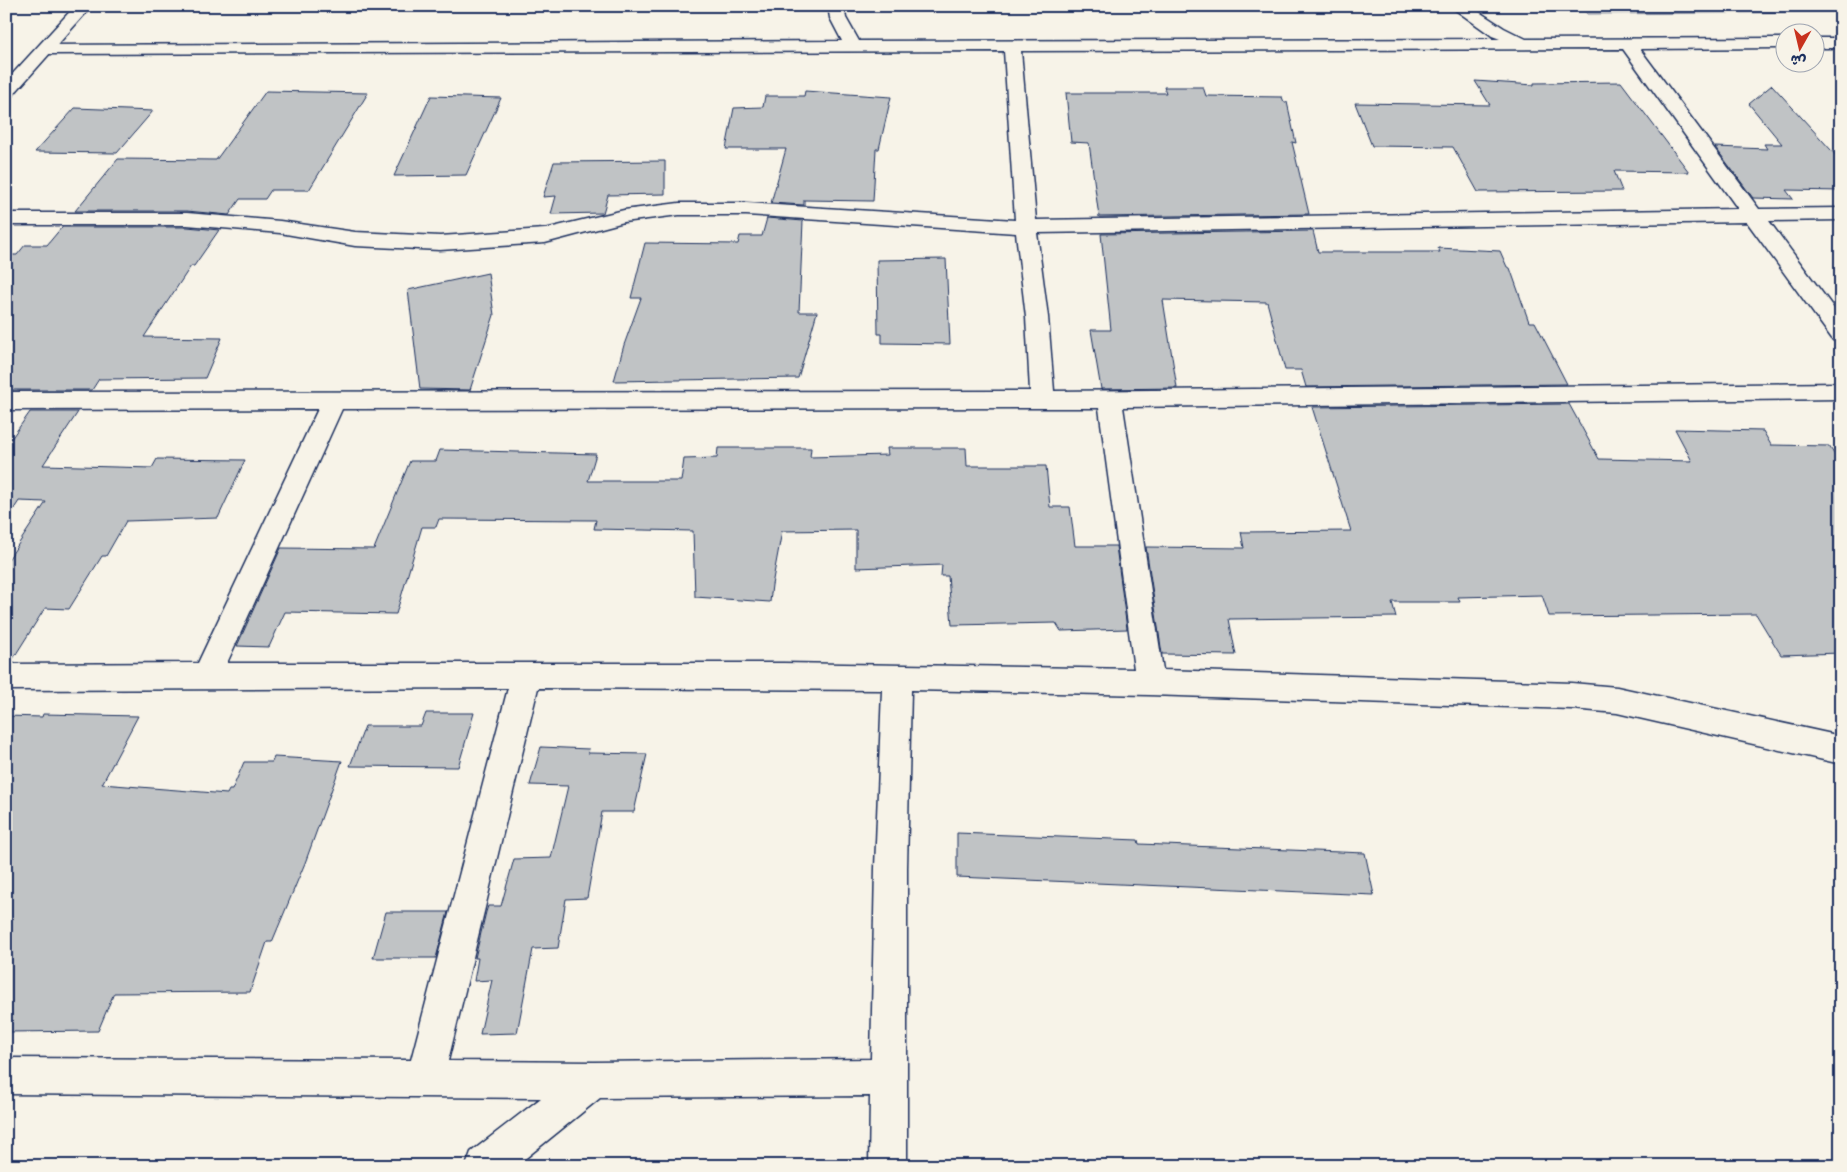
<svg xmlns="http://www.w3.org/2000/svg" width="1847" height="1172" viewBox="0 0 1847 1172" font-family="'Shantell Sans','Playpen Sans Arabic',sans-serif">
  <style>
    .green { fill: #d7d6d4; stroke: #798299 }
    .building { fill: #c0c3c5; stroke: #1b2f5e }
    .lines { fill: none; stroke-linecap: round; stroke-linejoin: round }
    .street-casing { stroke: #1b2f5e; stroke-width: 3 }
    .secondary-casing { stroke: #1b2f5e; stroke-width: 3 }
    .street { fill: #f7f3e8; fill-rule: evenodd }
    .secondary { fill: #f7f3e8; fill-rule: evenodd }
  </style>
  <rect width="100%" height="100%" fill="#f7f3e8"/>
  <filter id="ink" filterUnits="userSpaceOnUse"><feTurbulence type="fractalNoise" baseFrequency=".02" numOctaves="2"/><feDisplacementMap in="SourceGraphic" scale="10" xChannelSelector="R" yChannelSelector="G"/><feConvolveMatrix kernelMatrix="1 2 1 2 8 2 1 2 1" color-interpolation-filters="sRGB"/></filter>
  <g filter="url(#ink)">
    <path class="green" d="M 1581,6 L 1841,6 L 1841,12 L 1587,14 Z"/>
    <g class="building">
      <path d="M 1475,81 L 1534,85 L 1534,83 L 1621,82 L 1689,172 L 1614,171 L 1622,191 L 1478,192 L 1453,147 L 1372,146 L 1355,103 L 1490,105 Z"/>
      <path d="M 1772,85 L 1841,161 L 1841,191 L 1786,190 L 1793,199 L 1753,198 L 1715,147 L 1767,149 L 1764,144 L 1782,144 L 1749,104 Z"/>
      <path d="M 1164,87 L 1203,87 L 1206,96 L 1282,97 L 1284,102 L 1287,102 L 1296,143 L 1292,142 L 1309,214 L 1099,217 L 1089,143 L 1071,142 L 1066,93 L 1166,93 Z"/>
      <path d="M 266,91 L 368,93 L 309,190 L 271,190 L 265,199 L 240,199 L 229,215 L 187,211 L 75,211 L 118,159 L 216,160 Z"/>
      <path d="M 805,91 L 891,97 L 879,149 L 876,149 L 873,201 L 804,200 L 804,205 L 771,203 L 786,149 L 726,149 L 734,108 L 763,107 L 765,96 L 804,96 Z"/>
      <path d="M 431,96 L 501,98 L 466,175 L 394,176 Z"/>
      <path d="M 75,108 L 153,111 L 117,153 L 35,152 Z"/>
      <path d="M 665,161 L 665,194 L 608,195 L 603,213 L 551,214 L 556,196 L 543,197 L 554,162 Z"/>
      <path d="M 767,218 L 803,221 L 799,312 L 817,312 L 798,378 L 614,381 L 624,345 L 641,298 L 631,298 L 645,243 L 738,244 L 740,236 L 762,236 Z"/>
      <path d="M 62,227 L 187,227 L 219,230 L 194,266 L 191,266 L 144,337 L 222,338 L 205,378 L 99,379 L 92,390 L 6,390 L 6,255 L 17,255 L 25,245 L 47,245 Z"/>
      <path d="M 1313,231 L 1318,252 L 1440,252 L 1438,248 L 1500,251 L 1507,267 L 1510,268 L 1529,322 L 1535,322 L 1567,384 L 1306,387 L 1301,370 L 1285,370 L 1267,302 L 1163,300 L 1177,388 L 1101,389 L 1091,330 L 1111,330 L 1101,234 Z"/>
      <path d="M 946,259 L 950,344 L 882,343 L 882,334 L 878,334 L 877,260 Z"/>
      <path d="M 488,273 L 494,315 L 470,390 L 420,389 L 408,290 Z"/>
      <path d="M 1569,404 L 1599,459 L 1692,461 L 1675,429 L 1763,431 L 1771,445 L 1829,446 L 1841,465 L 1841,653 L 1781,655 L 1756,614 L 1549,616 L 1542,595 L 1458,597 L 1460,602 L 1392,602 L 1396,617 L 1229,619 L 1236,655 L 1162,654 L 1146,547 L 1244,548 L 1241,532 L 1351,531 L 1312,407 Z"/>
      <path d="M 30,412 L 78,412 L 43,465 L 152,468 L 157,459 L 245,460 L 218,518 L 126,521 L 106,556 L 102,556 L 69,609 L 45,608 L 11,662 L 6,662 L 6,563 L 46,502 L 19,501 L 6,521 L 6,446 Z"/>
      <path d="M 718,448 L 811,448 L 810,457 L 888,455 L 887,448 L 966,448 L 967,466 L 1046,466 L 1050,507 L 1070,507 L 1075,546 L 1116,546 L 1127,629 L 1061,631 L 1056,623 L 952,625 L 948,576 L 941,576 L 942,565 L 856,568 L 856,530 L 782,531 L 772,585 L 770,602 L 695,597 L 693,531 L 594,529 L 596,520 L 439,519 L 436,527 L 422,527 L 396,614 L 285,612 L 269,647 L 237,646 L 281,548 L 374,549 L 410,461 L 436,461 L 440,450 L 596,454 L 588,481 L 681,481 L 684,459 L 717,458 Z"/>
      <path d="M 426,713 L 474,713 L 458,767 L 350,766 L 365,726 L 421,726 Z"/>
      <path d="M 43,714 L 138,716 L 102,784 L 227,794 L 229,790 L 232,790 L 244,762 L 272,762 L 274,757 L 342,761 L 305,863 L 272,942 L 267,942 L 250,992 L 114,993 L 98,1031 L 6,1032 L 6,716 L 42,717 Z"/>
      <path d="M 541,747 L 589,749 L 588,753 L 647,754 L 634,812 L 602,812 L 587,898 L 566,899 L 558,948 L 533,949 L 517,1033 L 480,1034 L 492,980 L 474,981 L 478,958 L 475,958 L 486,912 L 488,906 L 501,906 L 514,859 L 551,858 L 568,786 L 530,785 Z"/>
      <path d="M 957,833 L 1138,840 L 1139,844 L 1365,853 L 1374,895 L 957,877 Z"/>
      <path d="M 386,912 L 448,912 L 436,958 L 373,958 Z"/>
    </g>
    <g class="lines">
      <g class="street-casing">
        <g id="street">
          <path d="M 828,6 L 844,6 L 846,18 L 859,41 L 1500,39 L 1492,36 L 1450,6 L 1470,6 L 1504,28 L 1526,39 L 1784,38 L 1784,48 L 1640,49 L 1759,209 L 1841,208 L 1841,220 L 1769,221 L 1841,318 L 1841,343 L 1833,340 L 1747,222 L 1037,233 L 1048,317 L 1054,391 L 1841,383 L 1841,399 L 1123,407 L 1163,670 L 1572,683 L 1617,687 L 1841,736 L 1841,764 L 1617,713 L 1572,709 L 1149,695 L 911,690 L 907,868 L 907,1166 L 869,1166 L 870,1096 L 600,1098 L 516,1166 L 466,1166 L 471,1152 L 541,1098 L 6,1094 L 6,1058 L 411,1060 L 508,688 L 6,690 L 6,664 L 198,663 L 318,409 L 6,410 L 6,392 L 1030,391 L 1026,317 L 1016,233 L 746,215 L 679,215 L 624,222 L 545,243 L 440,250 L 355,246 L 280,233 L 187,225 L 6,225 L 6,213 L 187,213 L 280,221 L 355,232 L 440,236 L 545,229 L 624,210 L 679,203 L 746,203 L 1015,220 L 1004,51 L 47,54 L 41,53 L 38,49 L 41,45 L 842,41 L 830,18 ZM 1623,49 L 1738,209 L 1036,220 L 1021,51 ZM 1099,408 L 1134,669 L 784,663 L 227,663 L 342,409 ZM 538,688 L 882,690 L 875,868 L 871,1059 L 594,1062 L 448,1061 Z"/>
          <rect x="1814" y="38" width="27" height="10"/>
        </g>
      </g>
      <g class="secondary-casing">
        <path id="secondary" d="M 75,6 L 92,6 L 12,96 L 6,97 L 6,81 Z"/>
      </g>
      <use href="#street" class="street"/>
      <use href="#secondary" class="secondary"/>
    </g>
  </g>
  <rect width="1847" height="1172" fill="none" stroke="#f7f3e8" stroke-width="25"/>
  <rect x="12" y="12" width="1822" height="1147" fill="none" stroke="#1b2f5e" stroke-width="2" filter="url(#ink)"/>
  <g transform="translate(1800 48) rotate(188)"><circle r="24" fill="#f7f3e8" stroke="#9fa5b1"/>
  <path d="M0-4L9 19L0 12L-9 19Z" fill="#c8321e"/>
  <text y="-8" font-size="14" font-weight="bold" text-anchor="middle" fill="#1b2f5e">ش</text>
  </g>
</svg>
